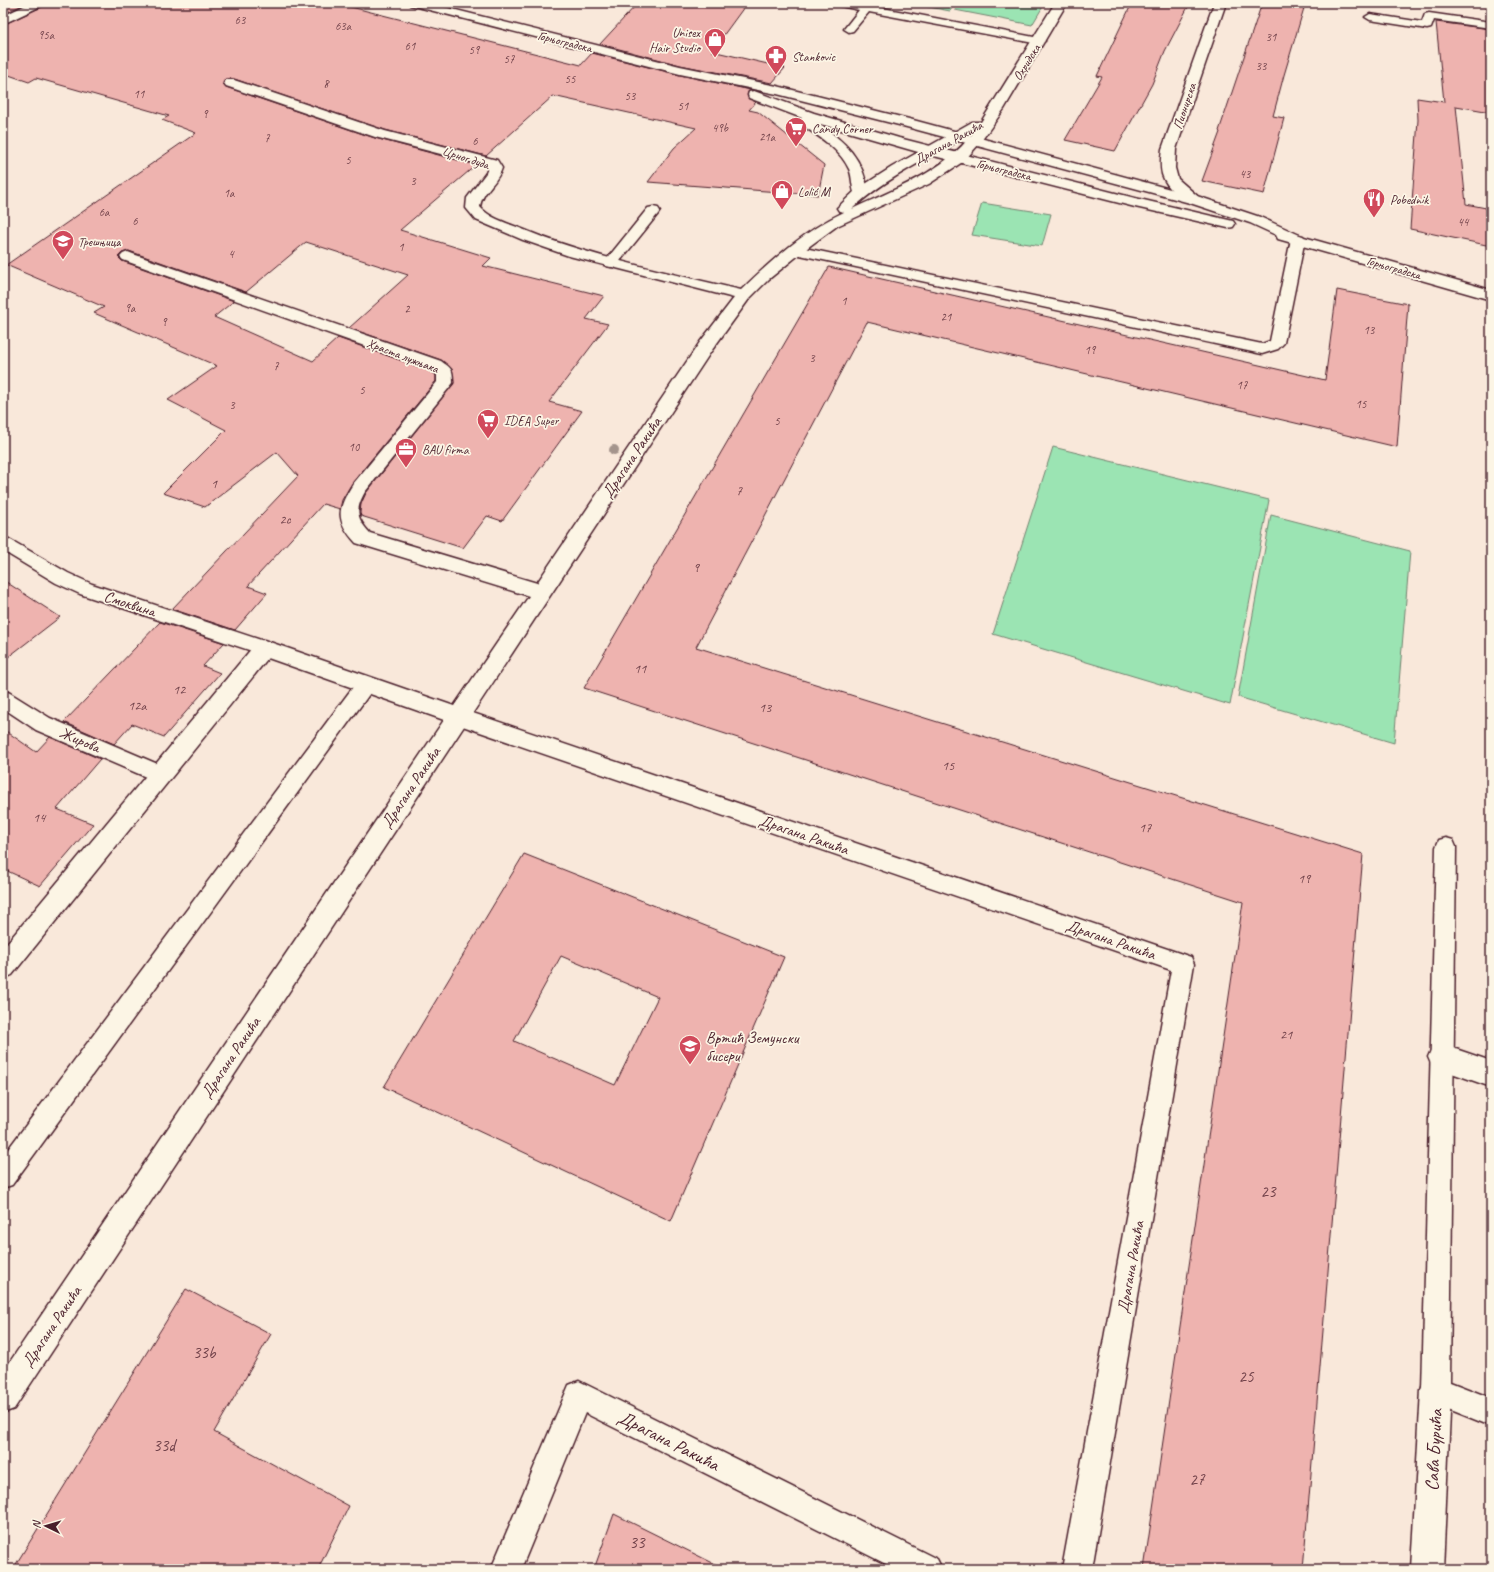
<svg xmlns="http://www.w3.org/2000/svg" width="1494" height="1572" viewBox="0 0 1494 1572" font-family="Caveat,sans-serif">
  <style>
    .green { fill: #9be4b3; stroke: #72826f }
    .building { fill: #eeb3af; stroke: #4a1f2b; fill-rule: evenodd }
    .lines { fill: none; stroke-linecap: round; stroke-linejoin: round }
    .service-casing { stroke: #4a1f2b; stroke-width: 3 }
    .minor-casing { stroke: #4a1f2b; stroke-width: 3 }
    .tertiary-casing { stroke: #4a1f2b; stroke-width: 3 }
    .secondary-casing { stroke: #4a1f2b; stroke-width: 3 }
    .service { fill: #fcf5e5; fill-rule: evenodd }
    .minor { fill: #fcf5e5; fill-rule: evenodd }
    .tertiary { fill: #fcf5e5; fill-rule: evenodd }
    .secondary { fill: #fcf5e5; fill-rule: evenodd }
    .tree { fill: #a4948c }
    .labels { text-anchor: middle; stroke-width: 3.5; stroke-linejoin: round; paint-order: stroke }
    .far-number-label { font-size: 12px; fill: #73444c }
    .far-poi-label { font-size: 13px; fill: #4a1f2b; stroke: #fcf5e5; text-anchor: start }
    .far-street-label { font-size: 13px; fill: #4a1f2b; stroke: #fcf5e5 }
    .number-label { font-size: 14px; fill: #73444c }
    .street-label { font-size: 16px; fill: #4a1f2b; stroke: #fcf5e5 }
    .poi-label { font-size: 16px; fill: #4a1f2b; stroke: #fcf5e5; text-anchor: start }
    .near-number-label { font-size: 17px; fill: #73444c }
    .near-street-label { font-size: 19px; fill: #4a1f2b; stroke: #fcf5e5 }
  </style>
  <rect width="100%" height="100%" fill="#f9e8da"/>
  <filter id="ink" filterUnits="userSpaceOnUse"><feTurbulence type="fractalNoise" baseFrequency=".025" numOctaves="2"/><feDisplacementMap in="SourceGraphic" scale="8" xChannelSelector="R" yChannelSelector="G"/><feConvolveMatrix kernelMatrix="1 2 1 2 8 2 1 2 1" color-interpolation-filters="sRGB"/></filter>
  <g filter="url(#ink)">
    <g class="green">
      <path d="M 908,3 L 955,3 L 950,11 Z"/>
      <path d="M 960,3 L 1045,3 L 1032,25 L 955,10 Z"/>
      <path d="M 982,203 L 1051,214 L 1042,246 L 972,235 Z"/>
      <path d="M 1053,447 L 1269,500 L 1230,705 L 993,634 Z"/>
      <path d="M 1271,515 L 1410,551 L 1394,743 L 1238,697 Z"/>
    </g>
    <g class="building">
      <path d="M 3,3 L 27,3 L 3,14 Z"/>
      <path d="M 46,3 L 335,3 L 581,65 L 592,53 L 680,75 L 751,90 L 748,92 L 748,98 L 756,102 L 749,110 L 758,112 L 824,165 L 818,195 L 648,182 L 674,148 L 696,128 L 553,96 L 486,156 L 385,130 L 234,79 L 225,79 L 223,84 L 226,87 L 375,138 L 476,165 L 400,230 L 491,258 L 483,266 L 604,296 L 586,319 L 608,324 L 549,402 L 582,411 L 502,521 L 487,516 L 463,548 L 361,516 L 360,513 L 361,504 L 366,493 L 454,383 L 452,369 L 441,360 L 349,328 L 408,275 L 306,242 L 246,292 L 129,251 L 122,253 L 118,257 L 122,261 L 234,301 L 214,317 L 313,361 L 338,338 L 428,370 L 436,375 L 436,381 L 352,483 L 342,500 L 340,509 L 323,504 L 248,586 L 267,593 L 235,630 L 172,609 L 298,476 L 277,452 L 205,507 L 163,493 L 226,430 L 168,400 L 217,366 L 94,313 L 104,307 L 6,265 L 196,133 L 162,120 L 169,116 L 36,78 L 29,82 L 3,73 L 3,25 L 44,6 Z"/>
      <path d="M 638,3 L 747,3 L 712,51 L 785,68 L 772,83 L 680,65 L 600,44 Z"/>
      <path d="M 1132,3 L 1190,3 L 1165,51 L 1152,84 L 1115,151 L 1065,140 L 1102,77 L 1097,76 Z"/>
      <path d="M 1262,3 L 1274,3 L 1304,8 L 1284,75 L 1273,116 L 1284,118 L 1264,194 L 1202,181 L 1220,132 L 1219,131 Z"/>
      <path d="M 1436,22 L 1491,29 L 1491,112 L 1456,106 L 1466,204 L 1491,209 L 1491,246 L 1410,229 L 1418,120 L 1417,98 L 1444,102 Z"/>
      <path d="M 829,267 L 1325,380 L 1337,290 L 1408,304 L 1397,447 L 867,322 L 696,647 L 1363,854 L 1303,1569 L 1144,1569 L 1243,902 L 584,688 Z"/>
      <path d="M 3,580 L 60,617 L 3,661 Z"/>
      <path d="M 160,622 L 224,643 L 203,666 L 220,673 L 164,737 L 132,724 L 114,744 L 64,722 Z"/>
      <path d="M 3,729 L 36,752 L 50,737 L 100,759 L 57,809 L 93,824 L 40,886 L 3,869 Z"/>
      <path d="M 524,854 L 784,957 L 671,1221 L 384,1087 ZM 561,956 L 658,997 L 615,1085 L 514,1041 Z"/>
      <path d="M 186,1289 L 271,1334 L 214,1432 L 349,1506 L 318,1569 L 13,1569 Z"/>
      <path d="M 614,1514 L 725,1569 L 594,1569 Z"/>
    </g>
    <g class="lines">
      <g class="service-casing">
        <g id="service">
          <path d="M 835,3 L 857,3 L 1039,38 L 1045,41 L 1039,44 L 869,12 L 853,31 L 849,32 L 844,29 L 859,10 L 836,5 Z"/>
          <path d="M 1429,13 L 1491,22 L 1491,28 L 1434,20 L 1431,28 L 1427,29 L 1370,20 L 1365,17 L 1370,14 L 1422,22 L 1425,14 Z"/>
          <path d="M 653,207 L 658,208 L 660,211 L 658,214 L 616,266 L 611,267 L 606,266 L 604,263 L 606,260 L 648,208 Z"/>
          <path d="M 1298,235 L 1303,236 L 1305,239 L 1284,343 L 1278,349 L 1262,354 L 795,254 L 790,253 L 788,250 L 790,247 L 795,246 L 1262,344 L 1270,341 L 1291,239 L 1293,236 Z"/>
          <path d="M 3,537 L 9,539 L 68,573 L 92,584 L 270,643 L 273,648 L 270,653 L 264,655 L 80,594 L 56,583 L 3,551 Z"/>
          <path d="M 366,676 L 373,679 L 375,684 L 373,689 L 12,1185 L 3,1188 L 3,1156 L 359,679 Z"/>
          <path d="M 3,690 L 10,693 L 50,718 L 167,768 L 170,774 L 167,780 L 160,782 L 153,780 L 36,730 L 3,708 Z"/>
          <path d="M 458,708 L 1191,957 L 1194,964 L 1092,1569 L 1062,1569 L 1171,970 L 451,722 L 448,716 L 451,710 Z"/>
          <path d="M 1446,838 L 1453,840 L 1456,847 L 1450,1382 L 1491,1398 L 1491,1426 L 1426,1400 L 1422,1390 L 1436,847 L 1439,840 Z"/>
          <path d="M 579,1381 L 937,1559 L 942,1569 L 896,1569 L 585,1413 L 521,1569 L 491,1569 L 569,1385 Z"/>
        </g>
      </g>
      <g class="minor-casing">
        <g id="minor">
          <path d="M 1055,3 L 1067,3 L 1004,109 L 979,144 L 964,161 L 929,184 L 837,226 L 811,245 L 769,279 L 749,299 L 712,350 L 14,1409 L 3,1413 L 3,1372 L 444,720 L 268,658 L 12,975 L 3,979 L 3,948 L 257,642 L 264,640 L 454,706 L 529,596 L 356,543 C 335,520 337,509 353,484 L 437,382 L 437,374 L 429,369 L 123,260 L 120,257 L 123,254 L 128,252 L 133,254 L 441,361 C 452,369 453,369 453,383 L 365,492 C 355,510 356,518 370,533 L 537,583 L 700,342 L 734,298 L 569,256 L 523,240 L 476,220 L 466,208 L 467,198 L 486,173 L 488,168 L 487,166 L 375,137 L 226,86 L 224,83 L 226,80 L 234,80 L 385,131 L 497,160 L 502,168 C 497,184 482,191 480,207 C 490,218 504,222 517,227 C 589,257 666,272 741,290 C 771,261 805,230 844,212 L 839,211 L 837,208 L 856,190 L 892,167 L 972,122 L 981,122 ZM 973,133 C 944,172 895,189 852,209 C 887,177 932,156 973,133 Z"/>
          <path d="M 1214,3 L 1226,3 L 1176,149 L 1175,168 L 1178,179 L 1202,200 L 1200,203 C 1186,207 1166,188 1162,174 C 1160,166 1161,157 1162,149 Z"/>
          <path d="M 1441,1044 L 1491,1061 L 1491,1087 L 1432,1066 L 1428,1057 L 1432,1048 Z"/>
          <path d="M 1436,1375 L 1447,1379 L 1451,1390 L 1443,1569 L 1411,1569 L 1421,1390 L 1425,1379 Z"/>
        </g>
      </g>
      <g class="tertiary-casing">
        <g id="tertiary">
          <path d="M 408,3 L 428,3 L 680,66 L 777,86 L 913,120 L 1200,197 L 1260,217 L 1304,237 L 1491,290 L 1491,300 L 1278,239 L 1276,235 L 1250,223 L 1190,203 L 903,126 L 777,94 L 680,74 L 410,5 Z"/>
          <path d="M 754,91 L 814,113 L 899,138 L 1135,198 L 1233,221 L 1235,224 L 1233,227 L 1228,228 L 1135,207 L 918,152 L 817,123 C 845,141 864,159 868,193 L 866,196 L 861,197 L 856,196 C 851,189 853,177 849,169 C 839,148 818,136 800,124 L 798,121 L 802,118 L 749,98 L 748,95 L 749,92 Z"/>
        </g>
      </g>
      <g class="secondary-casing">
        <path id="secondary" d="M 30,3 L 45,3 L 43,5 L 3,24 L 3,16 Z"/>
      </g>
      <use href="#service" class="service"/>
      <use href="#minor" class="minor"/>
      <use href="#tertiary" class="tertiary"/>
      <use href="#secondary" class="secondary"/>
    </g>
    <circle class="tree" cx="614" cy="450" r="5"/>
  </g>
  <defs>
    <g id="shop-pin" transform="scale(1.15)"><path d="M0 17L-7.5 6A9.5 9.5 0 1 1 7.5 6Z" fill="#d1495b" stroke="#fcf5e5"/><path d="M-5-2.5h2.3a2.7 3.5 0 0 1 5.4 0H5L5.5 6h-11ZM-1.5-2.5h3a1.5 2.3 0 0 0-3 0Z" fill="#fff"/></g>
    <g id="pharmacy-pin" transform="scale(1.15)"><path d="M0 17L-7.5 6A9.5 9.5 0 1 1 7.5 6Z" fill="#d1495b" stroke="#fcf5e5"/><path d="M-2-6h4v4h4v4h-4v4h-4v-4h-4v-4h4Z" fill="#fff"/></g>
    <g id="supermarket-pin" transform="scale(1.15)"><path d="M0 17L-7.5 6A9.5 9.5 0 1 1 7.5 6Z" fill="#d1495b" stroke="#fcf5e5"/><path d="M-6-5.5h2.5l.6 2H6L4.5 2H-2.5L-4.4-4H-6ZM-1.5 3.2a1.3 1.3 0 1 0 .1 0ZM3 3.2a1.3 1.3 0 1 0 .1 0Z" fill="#fff"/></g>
    <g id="restaurant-pin" transform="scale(1.15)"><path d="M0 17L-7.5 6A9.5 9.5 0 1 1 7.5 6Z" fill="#d1495b" stroke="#fcf5e5"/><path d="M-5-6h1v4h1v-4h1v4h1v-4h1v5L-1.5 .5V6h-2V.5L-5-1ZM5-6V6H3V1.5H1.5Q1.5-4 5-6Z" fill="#fff"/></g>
    <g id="school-pin" transform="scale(1.15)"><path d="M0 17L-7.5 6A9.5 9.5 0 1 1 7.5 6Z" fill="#d1495b" stroke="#fcf5e5"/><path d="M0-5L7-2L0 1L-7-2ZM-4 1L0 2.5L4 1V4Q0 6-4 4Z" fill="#fff"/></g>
    <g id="office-pin" transform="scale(1.15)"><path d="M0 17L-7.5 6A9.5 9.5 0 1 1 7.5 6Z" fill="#d1495b" stroke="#fcf5e5"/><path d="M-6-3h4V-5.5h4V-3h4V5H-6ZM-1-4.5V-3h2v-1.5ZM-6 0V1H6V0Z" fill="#fff"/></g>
  </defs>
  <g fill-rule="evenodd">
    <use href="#shop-pin" x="715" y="39"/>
    <use href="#pharmacy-pin" x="776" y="56"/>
    <use href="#supermarket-pin" x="796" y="128"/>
    <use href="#shop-pin" x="782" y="191"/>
    <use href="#restaurant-pin" x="1374" y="199"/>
    <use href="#school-pin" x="63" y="241"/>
    <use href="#supermarket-pin" x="488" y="420"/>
    <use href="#office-pin" x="406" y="449"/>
    <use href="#school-pin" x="690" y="1046"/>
  </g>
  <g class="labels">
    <g class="far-number-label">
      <text x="240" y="24">63</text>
      <text x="343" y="30">63a</text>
      <text x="46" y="39">95a</text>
      <text x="1271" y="41">31</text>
      <text x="410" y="50">61</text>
      <text x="474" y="54">59</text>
      <text x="509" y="63">57</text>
      <text x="1261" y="70">33</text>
      <text x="570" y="83">55</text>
      <text x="326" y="88">8</text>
      <text x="139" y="98">11</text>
      <text x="630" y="100">53</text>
      <text x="683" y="110">51</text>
      <text x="205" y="118">9</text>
      <text x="720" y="132">49b</text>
      <text x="767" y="141">21a</text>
      <text x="267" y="142">7</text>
      <text x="475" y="145">6</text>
      <text x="348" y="164">5</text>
      <text x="1245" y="178">43</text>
      <text x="413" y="185">3</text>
      <text x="229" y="197">1a</text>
      <text x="104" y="216">6a</text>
      <text x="135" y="225">6</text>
      <text x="1463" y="226">44</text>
      <text x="401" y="251">1</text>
      <text x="231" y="258">4</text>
      <text x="844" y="305">1</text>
      <text x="130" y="312">9a</text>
      <text x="407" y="313">2</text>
      <text x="946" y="321">21</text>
      <text x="164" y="326">9</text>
      <text x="1369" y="334">13</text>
      <text x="1090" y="354">19</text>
      <text x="812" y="362">3</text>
      <text x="276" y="370">7</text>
      <text x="1242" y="389">17</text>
      <text x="362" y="394">5</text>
      <text x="1361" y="408">15</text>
      <text x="232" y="409">3</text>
      <text x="777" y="425">5</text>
      <text x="354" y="451">10</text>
    </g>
    <g class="far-poi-label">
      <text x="700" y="37" text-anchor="end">Unisex<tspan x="700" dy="15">Hair Studio</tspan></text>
      <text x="792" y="61">Stankovic</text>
      <text x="812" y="133">Candy Corner</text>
      <text x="798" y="196">Lolić M</text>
      <text x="1390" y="204">Pobednik</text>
      <text x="78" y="246">Трешњица</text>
      <text x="504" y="425">IDEA Super</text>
      <text x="422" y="454">BAU firma</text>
    </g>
    <g class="far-street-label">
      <text transform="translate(565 41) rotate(14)" y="5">Горњоградска</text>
      <text transform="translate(1026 62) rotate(-58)" y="5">Охридска</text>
      <text transform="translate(1184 106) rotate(-71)" y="5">Пионирска</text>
      <text transform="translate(948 142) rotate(-29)" y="5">Драгана Ракића</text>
      <text transform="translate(466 157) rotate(18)" y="5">Црног дуда</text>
      <text transform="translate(1004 169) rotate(14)" y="5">Горњоградска</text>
      <text transform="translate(1394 267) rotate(16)" y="5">Горњоградска</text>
      <text transform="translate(403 355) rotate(21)" y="5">Храста лужњака</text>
    </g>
    <g class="number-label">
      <text x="214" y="488">1</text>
      <text x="739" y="495">7</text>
      <text x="285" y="524">2c</text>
      <text x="696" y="572">9</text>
      <text x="640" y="673">11</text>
      <text x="179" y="694">12</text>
      <text x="137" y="710">12a</text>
      <text x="765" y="712">13</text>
      <text x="948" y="770">15</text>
      <text x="39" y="822">14</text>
      <text x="1145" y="832">17</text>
      <text x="1304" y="883">19</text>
      <text x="1286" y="1039">21</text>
    </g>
    <g class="street-label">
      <text transform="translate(631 457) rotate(-56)" y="6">Драгана Ракића</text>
      <text transform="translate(130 603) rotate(18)" y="6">Смоквина</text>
      <text transform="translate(80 739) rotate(23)" y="6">Жирова</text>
      <text transform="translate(410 787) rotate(-56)" y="6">Драгана Ракића</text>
      <text transform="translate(804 834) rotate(19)" y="6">Драгана Ракића</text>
      <text transform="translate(1111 939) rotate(19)" y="6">Драгана Ракића</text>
      <text transform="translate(230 1057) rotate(-56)" y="6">Драгана Ракића</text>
      <text transform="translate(1130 1267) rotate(-80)" y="6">Драгана Ракића</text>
      <text transform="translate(51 1326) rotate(-56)" y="6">Драгана Ракића</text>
    </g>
    <g class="poi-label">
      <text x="706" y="1043">Вртић Земунски<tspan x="706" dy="18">бисери</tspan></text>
    </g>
    <g class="near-number-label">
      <text x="1268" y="1197">23</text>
      <text x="204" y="1358">33b</text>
      <text x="1246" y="1382">25</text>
      <text x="164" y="1451">33d</text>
      <text x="1197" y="1485">27</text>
      <text x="637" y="1548">33</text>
    </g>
    <g class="near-street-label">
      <text transform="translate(669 1440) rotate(27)" y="7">Драгана Ракића</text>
      <text transform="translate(1433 1450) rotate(-87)" y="7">Сава Бурића</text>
    </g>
  </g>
  <rect width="1494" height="1572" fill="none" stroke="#fcf5e5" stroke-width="16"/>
  <rect x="8" y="8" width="1478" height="1556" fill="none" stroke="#4a1f2b" stroke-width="1.5" filter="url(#ink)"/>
  <g transform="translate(46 1526) rotate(275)" stroke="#fcf5e5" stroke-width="3" paint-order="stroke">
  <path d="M0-3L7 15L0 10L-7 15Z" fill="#4a1f2b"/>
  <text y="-6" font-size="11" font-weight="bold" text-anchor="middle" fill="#4a1f2b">N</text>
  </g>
</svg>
